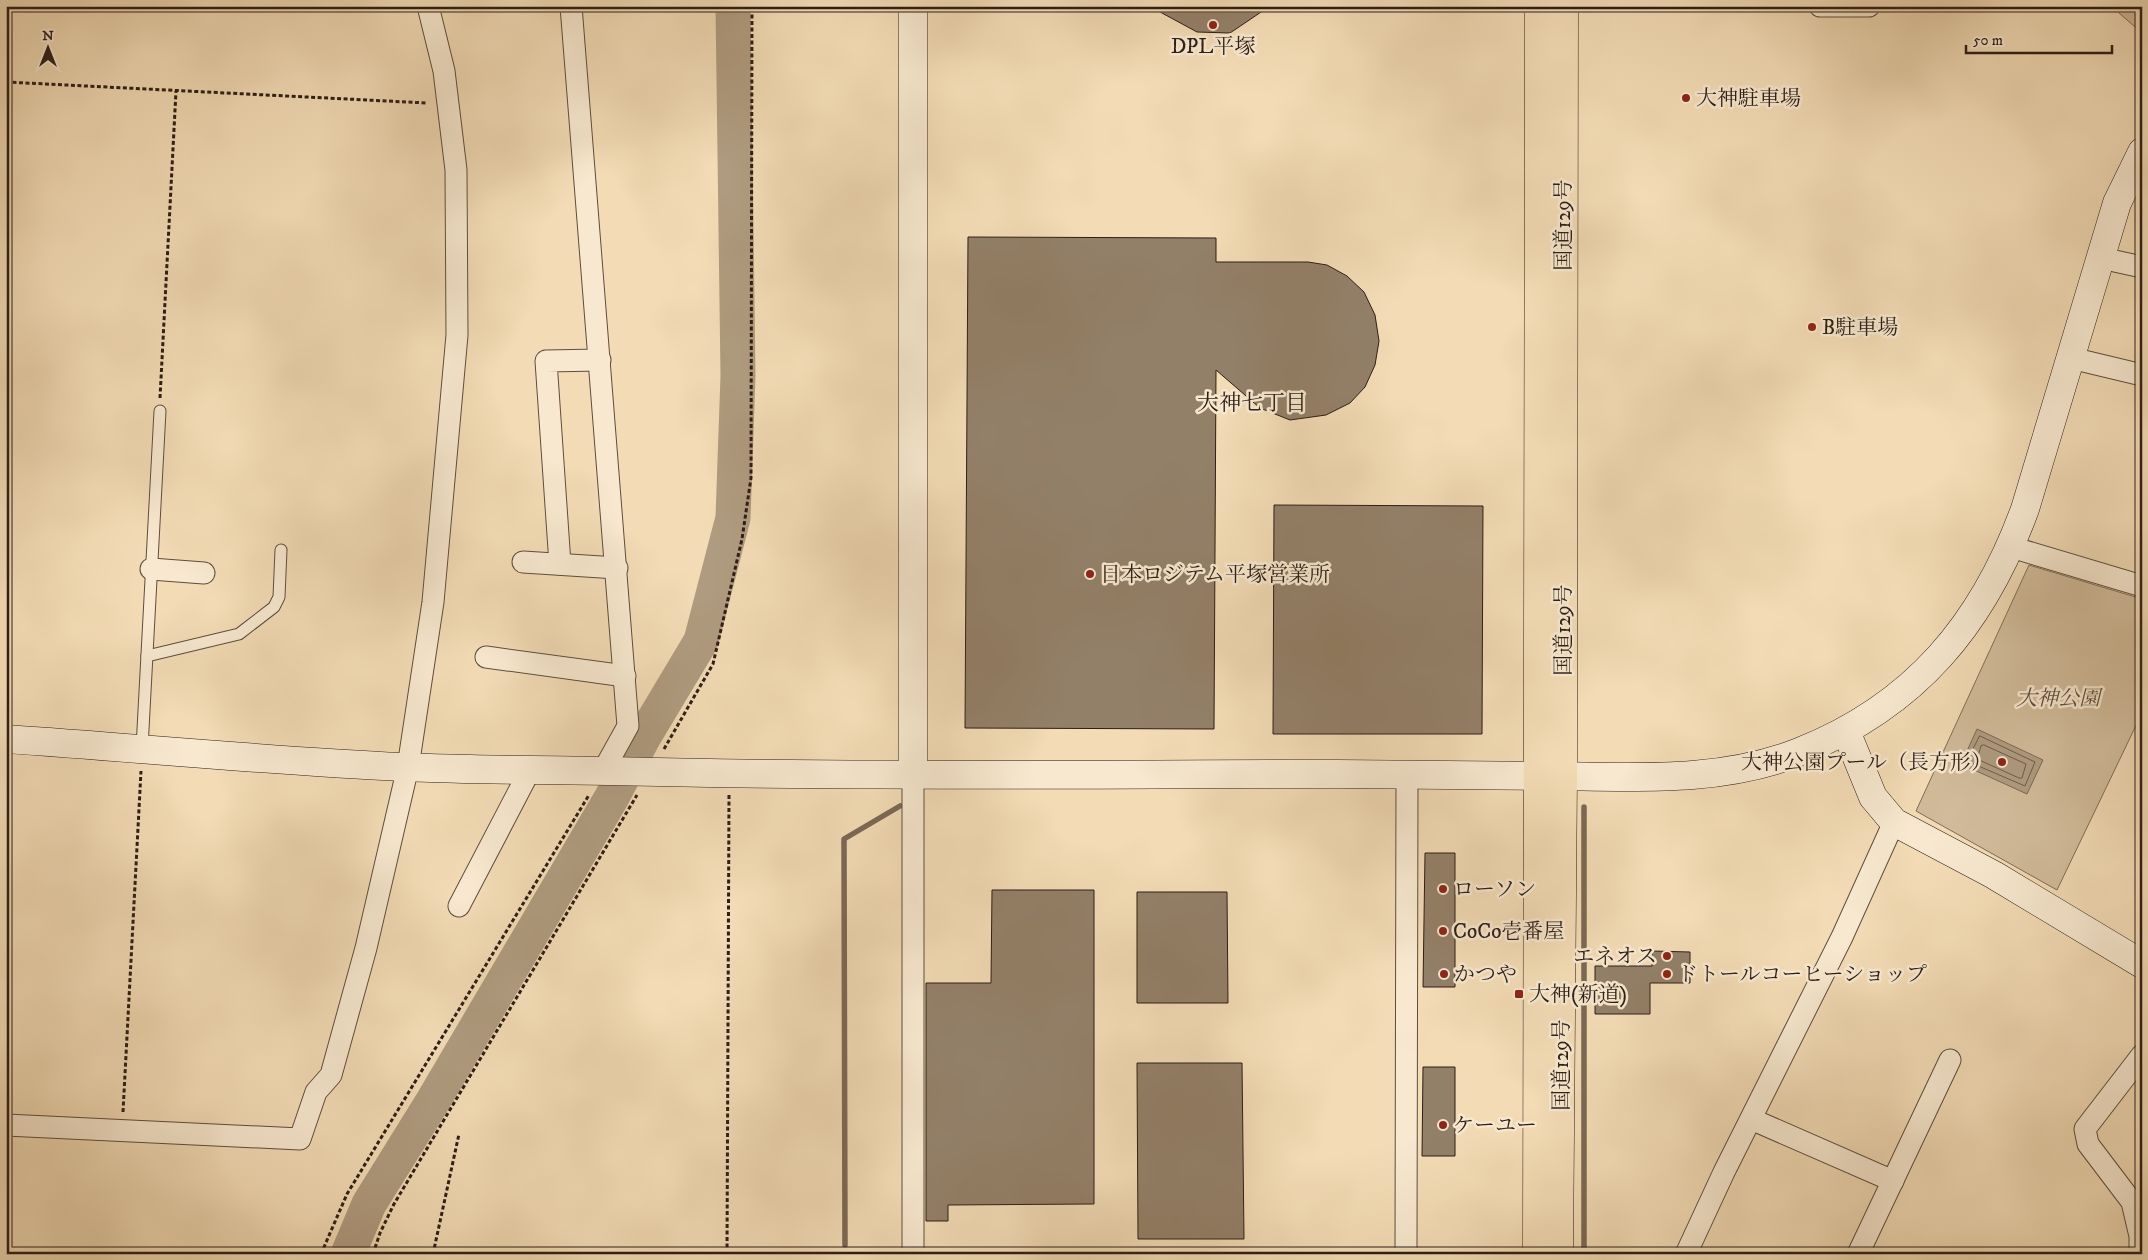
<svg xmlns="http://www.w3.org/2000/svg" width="2148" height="1260" viewBox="0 0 2148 1260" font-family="'IM FELL DW Pica','Noto Serif JP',serif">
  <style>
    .green { fill: #d1bb9a; stroke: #7f6c58 }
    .water { fill: #af9b7f; stroke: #7b6955 }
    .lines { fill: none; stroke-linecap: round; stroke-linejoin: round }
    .shore { stroke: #6e5c4a; stroke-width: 1 }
    .stream { stroke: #7b6955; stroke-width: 5.5 }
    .river { stroke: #af9b7f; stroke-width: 35 }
    .building { fill: #938069; stroke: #2d1e16 }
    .lane-casing { stroke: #5e4d3e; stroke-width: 13 }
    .street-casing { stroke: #5e4d3e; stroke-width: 23 }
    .secondary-casing { stroke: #2d1e16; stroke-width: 29 }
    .highway-casing { stroke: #2d1e16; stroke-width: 29 }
    .path { stroke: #2d1e16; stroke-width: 3; stroke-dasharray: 4 2.5; stroke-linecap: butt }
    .lane { stroke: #f7e8cf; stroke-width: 11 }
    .street { stroke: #f7e8cf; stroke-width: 21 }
    .secondary { stroke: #f7e8cf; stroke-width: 28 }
    .highway { stroke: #f2dbb5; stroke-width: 28 }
    .poi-dot { fill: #8f2418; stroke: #f7e8cf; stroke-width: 2 }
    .labels { text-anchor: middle; stroke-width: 5; stroke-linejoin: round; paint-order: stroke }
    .poi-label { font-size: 21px; fill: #2d1e16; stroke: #f7e8cf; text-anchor: start }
    .street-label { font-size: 21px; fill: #2d1e16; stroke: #f7e8cf }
    .park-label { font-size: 21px; font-style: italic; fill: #5e4d3e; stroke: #f7e8cf }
    .neighbourhood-label { font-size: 22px; fill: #2d1e16; stroke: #f7e8cf }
  </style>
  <rect width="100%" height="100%" fill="#f2dbb5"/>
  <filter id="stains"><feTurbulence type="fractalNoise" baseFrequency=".004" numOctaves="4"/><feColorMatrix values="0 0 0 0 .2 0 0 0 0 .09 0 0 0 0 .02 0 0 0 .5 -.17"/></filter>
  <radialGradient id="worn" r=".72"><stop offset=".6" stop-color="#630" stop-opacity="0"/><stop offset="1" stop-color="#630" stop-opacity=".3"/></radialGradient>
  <g class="green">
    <path d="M 2111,6 L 2142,6 L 2142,33 Z"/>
    <path d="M 2029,565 L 2142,599 L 2142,713 L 2057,890 L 1916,811 Z"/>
  </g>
  <path class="water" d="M 1977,729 L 2043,760 L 2027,794 L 1961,764 Z"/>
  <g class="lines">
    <g class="shore">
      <path d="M 1980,736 L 2035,762 L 2025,786 L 1969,762 L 1968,759 Z"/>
      <path d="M 1984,745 L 2026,764 L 2022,778 L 2019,778 L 1977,759 L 1981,746 Z"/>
    </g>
    <g class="stream">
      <path d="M 845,1245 L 844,839 L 900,806"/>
      <path d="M 1584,1254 L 1584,807"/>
    </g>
    <path class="river" d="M 348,1254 L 369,1204 L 433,1101 L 612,797 L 643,738 L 701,641 L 733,518 L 738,376 L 733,6"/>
  </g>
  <g class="building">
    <path d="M 1149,6 L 1270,6 L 1230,33 L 1197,32 Z"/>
    <path d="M 968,237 L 1216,238 L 1216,262 L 1308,262 L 1327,265 L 1347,276 L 1364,292 L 1375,315 L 1379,341 L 1375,365 L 1365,387 L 1350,403 L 1326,415 L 1290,420 L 1260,408 L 1216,370 L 1214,729 L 965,728 Z"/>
    <path d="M 1274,505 L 1483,506 L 1482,734 L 1273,734 Z"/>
    <path d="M 1425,853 L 1455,853 L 1455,987 L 1423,987 Z"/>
    <path d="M 992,890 L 1094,890 L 1094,1204 L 948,1205 L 948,1221 L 926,1221 L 926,983 L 991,983 Z"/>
    <path d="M 1137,892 L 1227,892 L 1228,1003 L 1137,1003 Z"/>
    <path d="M 1652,951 L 1690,952 L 1690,983 L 1650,983 L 1650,1014 L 1595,1014 L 1595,966 L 1652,966 Z"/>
    <path d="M 1137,1063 L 1242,1063 L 1244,1239 L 1138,1239 Z"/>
    <path d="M 1423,1067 L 1455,1067 L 1455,1156 L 1422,1156 Z"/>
  </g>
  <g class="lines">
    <g class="lane-casing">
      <g id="lane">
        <path d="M 147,656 L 239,634 L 274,607 L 279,597 L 281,550"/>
        <path d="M 142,748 L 160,411"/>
      </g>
    </g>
    <g class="street-casing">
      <g id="street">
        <path d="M 571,6 L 628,726 L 603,771"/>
        <path d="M 1820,6 L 1869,6"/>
        <path d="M 2101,258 L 2142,267"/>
        <path d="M 2071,358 L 2142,375"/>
        <path d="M 2011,547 L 2142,586"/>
        <path d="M 523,562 L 617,568"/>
        <path d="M 560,564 L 546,361 L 600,360"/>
        <path d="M 151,569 L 204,573"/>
        <path d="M 486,657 L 625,676"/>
        <path d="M 913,774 L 913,1254"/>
        <path d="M 459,906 L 530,770"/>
        <path d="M 1751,1119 L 1893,1181"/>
        <path d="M 6,1125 L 300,1139 L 316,1092 L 331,1075 L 366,948 L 408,767 L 433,602 L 457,335 L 456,170 L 444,71 L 428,6"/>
        <path d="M 1406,1254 L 1407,774"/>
        <path d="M 1686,1254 L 1724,1172 L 1842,937 L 1894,822"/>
        <path d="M 1858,1254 L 1950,1060"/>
        <path d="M 2140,1254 L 2140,1236 L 2132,1202 L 2088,1144 L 2085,1129 L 2142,1055"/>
      </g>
    </g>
    <g class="secondary-casing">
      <g id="secondary">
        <path d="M 913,6 L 913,774"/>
        <path d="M 1846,731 L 1873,797 L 1894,822 L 1994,875 L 2142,964"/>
        <path d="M 6,739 C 139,748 271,761 403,767 C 471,770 540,770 608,771 C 852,777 1095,774 1339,774 C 1411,774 1483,775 1554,776 C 1636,777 1721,783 1799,752 C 1915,706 1983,624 2025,509 L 2117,203 L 2142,152"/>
      </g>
    </g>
    <g class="highway-casing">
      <g id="highway">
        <path d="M 1537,1254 L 1539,6"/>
        <path d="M 1559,1254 L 1563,776 L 1564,6"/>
      </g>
    </g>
    <g class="path">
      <path d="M 6,82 L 427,103"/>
      <path d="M 160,398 L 176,91"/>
      <path d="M 664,749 L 713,664 L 742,539 L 751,478 L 752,6"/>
      <path d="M 123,1112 L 141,771"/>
      <path d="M 321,1254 L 347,1194 L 589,795"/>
      <path d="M 373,1254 L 380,1233 L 394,1204 L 637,795"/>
      <path d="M 433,1254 L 459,1134"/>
      <path d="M 727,1254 L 729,794"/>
    </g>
    <use href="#lane" class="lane"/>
    <use href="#street" class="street"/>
    <use href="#secondary" class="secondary"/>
    <use href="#highway" class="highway"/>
  </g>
  <g class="poi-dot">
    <circle cx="1213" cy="25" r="5"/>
    <circle cx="1686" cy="98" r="5"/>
    <circle cx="1812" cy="327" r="5"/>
    <circle cx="1090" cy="574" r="5"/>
    <circle cx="2002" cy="762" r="5"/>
    <circle cx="1443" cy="889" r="5"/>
    <circle cx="1443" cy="931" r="5"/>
    <circle cx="1667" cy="956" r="5"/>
    <circle cx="1444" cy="974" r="5"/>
    <circle cx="1667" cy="974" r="5"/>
    <rect x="1514" y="989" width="10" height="10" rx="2.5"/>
    <circle cx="1443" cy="1125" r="5"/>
  </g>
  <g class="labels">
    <g class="poi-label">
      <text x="1213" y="53" text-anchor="middle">DPL平塚</text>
      <text x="1696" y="105">大神駐車場</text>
      <text x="1822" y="334">B駐車場</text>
      <text x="1100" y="581">日本ロジテム平塚営業所</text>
      <text x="1992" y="769" text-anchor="end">大神公園プール（長方形）</text>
      <text x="1453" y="896">ローソン</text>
      <text x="1453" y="938">CoCo壱番屋</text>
      <text x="1657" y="963" text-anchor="end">エネオス</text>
      <text x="1454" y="981">かつや</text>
      <text x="1677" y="981">ドトールコーヒーショップ</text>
      <text x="1529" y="1001">大神(新道)</text>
      <text x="1453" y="1132">ケーユー</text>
    </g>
    <g class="street-label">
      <text transform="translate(1563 225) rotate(-90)" y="7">国道129号</text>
      <text transform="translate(1563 630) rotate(-90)" y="7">国道129号</text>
      <text transform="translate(1561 1065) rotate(-90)" y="7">国道129号</text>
    </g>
    <g class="park-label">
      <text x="2058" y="705">大神公園</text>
    </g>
    <g class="neighbourhood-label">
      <text x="1252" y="410">大神七丁目</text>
    </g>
  </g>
  <rect width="2148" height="1260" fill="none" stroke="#f2dbb5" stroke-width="25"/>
  <rect x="8" y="8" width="2133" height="1245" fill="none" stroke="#2d1e16" stroke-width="2.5"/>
  <rect x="12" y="12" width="2123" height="1235" fill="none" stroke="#2d1e16"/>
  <g transform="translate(48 48)" stroke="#f7e8cf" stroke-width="4" paint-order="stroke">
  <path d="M0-4L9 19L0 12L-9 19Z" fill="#2d1e16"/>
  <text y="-8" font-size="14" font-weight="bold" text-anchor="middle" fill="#2d1e16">N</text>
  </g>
  <path d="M1966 45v8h146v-8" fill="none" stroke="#2d1e16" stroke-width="2.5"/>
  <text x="1973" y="45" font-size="15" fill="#2d1e16" stroke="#f7e8cf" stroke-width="4" paint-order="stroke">50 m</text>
  <rect width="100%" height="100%" filter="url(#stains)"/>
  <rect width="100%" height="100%" fill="url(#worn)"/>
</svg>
